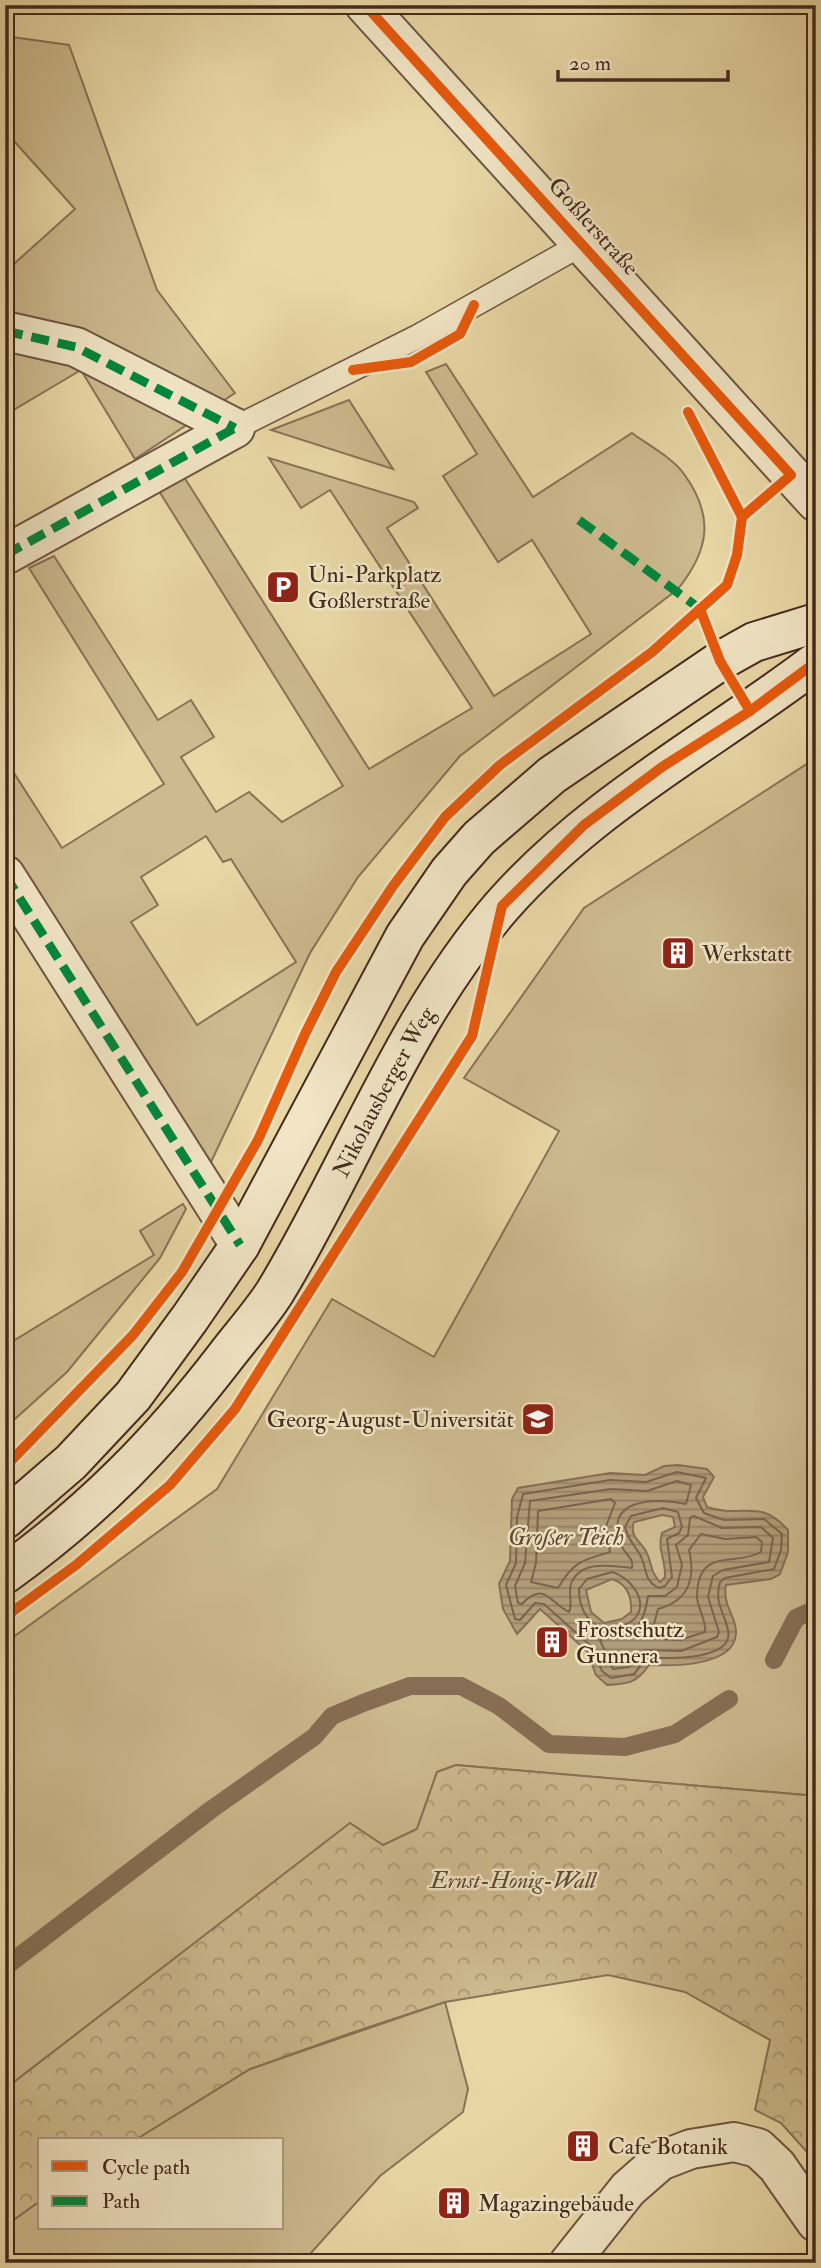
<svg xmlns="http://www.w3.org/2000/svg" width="821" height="2268" viewBox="0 0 821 2268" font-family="'IM FELL Double Pica',serif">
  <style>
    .green { fill: #cdba8f; stroke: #897257; stroke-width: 2; fill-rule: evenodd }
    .park { fill: url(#park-crowns); stroke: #897257; stroke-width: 2 }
    .water { fill: url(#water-rules); stroke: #866e54; stroke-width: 2; fill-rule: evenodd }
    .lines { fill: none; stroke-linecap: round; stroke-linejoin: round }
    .shore { stroke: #7b634c; stroke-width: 2 }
    .stream { stroke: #866e54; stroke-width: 18 }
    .lane-casing { stroke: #6e5541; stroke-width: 26 }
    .street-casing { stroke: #6e5541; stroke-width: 42 }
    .secondary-casing { stroke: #452a1f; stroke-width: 42 }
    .lane { stroke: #f1e5c5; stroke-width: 23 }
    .street { stroke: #f1e5c5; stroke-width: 38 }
    .secondary { stroke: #f1e5c5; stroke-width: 38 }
    .quiet { stroke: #00873e; stroke-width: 9; stroke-dasharray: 18 9; stroke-linecap: butt }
    .cycleway-casing { stroke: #f1e5c5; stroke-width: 15 }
    .cycleway { stroke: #e8590c; stroke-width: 10 }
    .labels { text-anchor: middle; stroke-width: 5; stroke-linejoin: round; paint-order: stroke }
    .street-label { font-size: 23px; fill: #452a1f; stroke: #f1e5c5 }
    .poi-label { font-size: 23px; fill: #452a1f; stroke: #f1e5c5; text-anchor: start }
    .park-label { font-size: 23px; font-style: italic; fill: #604735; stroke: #f1e5c5 }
    .water-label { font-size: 24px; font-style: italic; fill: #604635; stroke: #f1e5c5 }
  </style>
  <defs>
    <pattern id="park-crowns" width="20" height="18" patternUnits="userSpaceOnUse" patternTransform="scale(1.75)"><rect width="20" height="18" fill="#cdba8f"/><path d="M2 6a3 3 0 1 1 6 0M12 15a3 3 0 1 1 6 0" fill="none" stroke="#a89774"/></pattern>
    <pattern id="water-rules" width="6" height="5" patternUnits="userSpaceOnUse" patternTransform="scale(1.75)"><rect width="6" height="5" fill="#b19c78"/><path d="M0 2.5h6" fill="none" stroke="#927f62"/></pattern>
  </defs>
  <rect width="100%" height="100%" fill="#e9d7a6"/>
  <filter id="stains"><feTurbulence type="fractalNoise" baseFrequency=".00286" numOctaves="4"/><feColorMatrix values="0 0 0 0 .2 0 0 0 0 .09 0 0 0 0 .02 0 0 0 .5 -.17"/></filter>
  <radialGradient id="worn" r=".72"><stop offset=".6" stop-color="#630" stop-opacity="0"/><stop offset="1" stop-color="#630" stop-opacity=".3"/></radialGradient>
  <g class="green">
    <path d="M 5,36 L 69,45 L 157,290 L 235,393 L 135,459 L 81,370 L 5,415 L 5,272 L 75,209 L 5,131 Z"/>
    <path d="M 446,364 L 533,497 L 632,433 C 648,445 673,458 684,474 C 715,517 709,550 678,589 L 460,756 L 358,877 L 310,953 L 211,1162 L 204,1157 L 5,843 L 5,759 L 62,848 L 164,784 L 29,568 L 54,556 L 158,720 L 191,700 L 214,737 L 181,757 L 216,812 L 249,792 L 282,822 L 343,786 L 159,491 L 184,477 L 369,769 L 472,708 L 330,490 L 301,508 L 269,458 L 414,502 L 418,508 L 387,528 L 494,696 L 591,634 L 532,540 L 498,562 L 443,476 L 477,454 L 426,372 ZM 206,836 L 223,862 L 231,859 L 296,962 L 197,1025 L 131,922 L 158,905 L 141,877 Z"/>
    <path d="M 349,400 L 393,469 L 271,430 Z"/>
    <path d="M 816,758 L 816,1796 L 456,1765 L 437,1772 L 417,1829 L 383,1846 L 350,1824 L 5,2089 L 5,1643 L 217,1489 L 332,1299 L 434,1357 L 559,1131 L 464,1078 L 584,908 Z"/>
    <path d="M 183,1204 L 186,1209 L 160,1258 L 67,1372 L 5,1428 L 5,1346 L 154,1255 L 140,1231 Z"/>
    <path d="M 445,2002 L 468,2089 L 463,2112 L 380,2176 L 302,2263 L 5,2263 L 5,2226 L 40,2201 L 40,2228 L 282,2228 L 282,2140 L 135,2140 L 250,2069 Z"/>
  </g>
  <path class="park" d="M 456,1765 L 816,1796 L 816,2162 L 781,2123 L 755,2110 L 770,2040 L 685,1992 L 608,1975 L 445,2002 L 351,2033 L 250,2069 L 135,2140 L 40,2140 L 40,2201 L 5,2226 L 5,2089 L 350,1823 L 383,1845 L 417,1829 L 437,1772 Z"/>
  <path class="water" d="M 678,1465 L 707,1469 L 714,1477 L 703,1497 L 707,1507 C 743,1519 758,1497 788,1530 L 788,1552 L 780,1574 L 771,1579 L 726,1585 C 722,1606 737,1617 736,1633 C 735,1667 671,1666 649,1665 C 637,1683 628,1684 607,1685 L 596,1675 L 587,1651 L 540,1609 L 517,1634 L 503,1609 L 499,1584 L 510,1561 L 512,1499 L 518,1488 L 610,1473 L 645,1475 L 664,1466 ZM 662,1515 L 673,1517 L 675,1527 L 662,1533 C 657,1550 666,1560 665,1577 L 660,1582 C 650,1572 652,1563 646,1551 C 640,1541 629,1536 634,1522 ZM 612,1579 C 627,1584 632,1597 631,1612 L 622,1619 L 604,1623 L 591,1612 L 586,1590 Z"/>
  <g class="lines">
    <g class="shore">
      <path d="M 677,1472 L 706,1478 L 696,1498 L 704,1513 L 724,1520 L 764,1519 L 782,1534 L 781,1550 L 774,1569 L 725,1578 L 720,1582 C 714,1602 724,1612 728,1630 C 735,1662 663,1658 647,1658 L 634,1674 L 611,1678 L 602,1671 L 592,1647 L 544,1604 L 535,1603 L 520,1620 L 515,1619 L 506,1585 L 516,1563 L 517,1517 L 523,1494 L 610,1480 L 646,1482 Z"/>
      <path d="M 677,1481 L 691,1485 L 686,1504 C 657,1498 602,1497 621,1545 C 625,1555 634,1557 632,1568 C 614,1566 580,1559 571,1584 C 568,1594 573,1604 569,1612 C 550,1603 544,1580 522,1604 L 518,1603 L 515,1586 L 525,1563 L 530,1501 L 611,1489 L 647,1491 Z"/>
      <path d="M 611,1499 L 615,1503 L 606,1526 L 610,1552 C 582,1560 573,1562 558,1588 L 531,1582 L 536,1563 L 538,1511 Z"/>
      <path d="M 663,1508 L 678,1512 L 682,1527 L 679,1533 L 667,1539 L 672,1577 L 665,1586 L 659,1588 C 642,1580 648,1567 639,1553 C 633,1543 628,1540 625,1527 L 631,1516 Z"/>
      <path d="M 694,1516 L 722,1528 L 761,1527 L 773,1538 L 769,1562 L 723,1570 L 713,1576 L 708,1597 L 719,1632 L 717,1637 L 681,1651 L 644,1650 L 629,1667 L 613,1669 L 600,1640 C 633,1629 642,1635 648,1596 L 665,1596 L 677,1587 L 682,1565 L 676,1545 L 688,1535 L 690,1518 Z"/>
      <path d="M 701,1534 L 725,1539 L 756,1537 L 762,1542 L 761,1552 C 735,1567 698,1546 697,1596 C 697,1608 707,1621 705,1632 L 680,1640 L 648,1638 L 646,1634 L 654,1624 L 658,1609 C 688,1601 696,1579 689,1550 Z"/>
      <path d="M 612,1572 C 628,1576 649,1599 636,1617 C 629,1626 614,1628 604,1630 C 586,1621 579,1608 579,1589 L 587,1579 Z"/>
    </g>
    <g class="stream">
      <path d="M 774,1660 L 796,1618 L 816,1609"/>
      <path d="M 5,1967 L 212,1809 L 314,1737 L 332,1716 L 363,1703 L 410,1686 L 461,1686 L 499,1706 L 549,1744 L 625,1747 L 675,1734 L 729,1699"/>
    </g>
    <g class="lane-casing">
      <path id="lane" d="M 235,428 L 417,337 L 582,244"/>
    </g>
    <g class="street-casing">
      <g id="street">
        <path d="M 365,5 L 816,502"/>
        <path d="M 5,331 L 76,347 L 235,428"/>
        <path d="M 5,555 L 235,428"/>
        <path d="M 5,875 L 240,1245"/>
        <path d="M 569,2263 L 628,2189 L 660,2161 L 691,2149 L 734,2142 L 758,2148 L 777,2166 L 816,2222"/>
      </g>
    </g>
    <g class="secondary-casing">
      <g id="secondary">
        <path d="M 5,1519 L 71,1462 L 133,1396 L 190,1318 L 240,1245 L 405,936 L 449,872 L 479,838 L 552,775 L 720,661 L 754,642 L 816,623"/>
        <path id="s1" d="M 5,1574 C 94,1510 160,1442 226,1356 C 242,1335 261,1314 275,1292 C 352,1165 404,1019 502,906 C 593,803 709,743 816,662"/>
      </g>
    </g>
    <use href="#lane" class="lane"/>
    <use href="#street" class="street"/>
    <use href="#secondary" class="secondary"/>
    <g class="quiet">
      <path d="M 5,331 L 76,347 L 235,428"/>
      <path d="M 579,520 L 700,609"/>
      <path d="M 5,555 L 235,428"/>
      <path d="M 5,875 L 240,1245"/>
    </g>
    <g class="cycleway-casing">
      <g id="cycleway">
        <path d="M 353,370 L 411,362 L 460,334 L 474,305"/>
        <path d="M 688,412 L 742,517"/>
        <path d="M 700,609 L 720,661 L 750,711"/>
        <path d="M 5,1467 L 133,1335 L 182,1272 L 258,1140 L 305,1034 L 336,972 L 393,886 L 445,817 L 500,765 L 652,652 L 727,585 L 737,555 L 742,517 L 791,475 L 365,5"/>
        <path d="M 5,1617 L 76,1565 L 170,1485 L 235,1409 L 472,1036 L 502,906 L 584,825 L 662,767 L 750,711 L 816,662"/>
      </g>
    </g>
    <use href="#cycleway" class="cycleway"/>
  </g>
  <defs>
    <g id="parking-square" transform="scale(1.75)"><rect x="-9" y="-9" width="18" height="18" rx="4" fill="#8f2418" stroke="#f1e5c5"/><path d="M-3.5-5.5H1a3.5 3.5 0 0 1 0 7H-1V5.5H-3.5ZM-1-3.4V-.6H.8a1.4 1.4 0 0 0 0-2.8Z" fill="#fff"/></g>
    <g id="building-square" transform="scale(1.75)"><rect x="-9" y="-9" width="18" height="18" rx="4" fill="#8f2418" stroke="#f1e5c5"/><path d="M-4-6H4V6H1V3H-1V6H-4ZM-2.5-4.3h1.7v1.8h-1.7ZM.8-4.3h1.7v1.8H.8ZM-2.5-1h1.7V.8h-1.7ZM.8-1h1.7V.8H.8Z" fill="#fff"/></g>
    <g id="university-square" transform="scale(1.75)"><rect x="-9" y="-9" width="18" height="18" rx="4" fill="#8f2418" stroke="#f1e5c5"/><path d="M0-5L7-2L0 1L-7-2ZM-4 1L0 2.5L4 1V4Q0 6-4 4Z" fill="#fff"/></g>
  </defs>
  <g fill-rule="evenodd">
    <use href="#parking-square" x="283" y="587"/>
    <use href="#building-square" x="678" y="953"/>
    <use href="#university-square" x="538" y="1419"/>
    <use href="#building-square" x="552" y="1642"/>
    <use href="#building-square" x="583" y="2146"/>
    <use href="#building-square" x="454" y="2203"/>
  </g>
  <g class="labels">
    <g class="street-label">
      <text transform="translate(594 226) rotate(48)" y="8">Goßlerstraße</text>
      <text dy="8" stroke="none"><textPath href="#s1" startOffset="620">Nikolausberger Weg</textPath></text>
    </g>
    <g class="poi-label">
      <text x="308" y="582">Uni-Parkplatz<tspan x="308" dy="26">Goßlerstraße</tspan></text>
      <text x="702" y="961">Werkstatt</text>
      <text x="514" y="1427" text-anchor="end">Georg-August-Universität</text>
      <text x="576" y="1637">Frostschutz<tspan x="576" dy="26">Gunnera</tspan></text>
      <text x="608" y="2154">Cafe Botanik</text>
      <text x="478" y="2211">Magazingebäude</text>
    </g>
    <g class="park-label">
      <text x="513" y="1888">Ernst-Honig-Wall</text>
    </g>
    <g class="water-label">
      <text x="566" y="1545">Großer Teich</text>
    </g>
  </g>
  <rect width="821" height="2268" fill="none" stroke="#e9d7a6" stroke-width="28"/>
  <rect x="7" y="7" width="807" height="2254" fill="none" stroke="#452a1f" stroke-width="3.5"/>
  <rect x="14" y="14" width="793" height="2240" fill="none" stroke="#452a1f" stroke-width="2"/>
  <rect x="38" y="2138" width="245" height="91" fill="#f1e5c5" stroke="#ac9a83" stroke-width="2"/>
  <rect x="52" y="2161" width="35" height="10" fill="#e8590c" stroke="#ac9a83" stroke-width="2"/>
  <text x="102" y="2174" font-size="21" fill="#452a1f">Cycle path</text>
  <rect x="52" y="2196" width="35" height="10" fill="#00873e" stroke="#ac9a83" stroke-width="2"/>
  <text x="102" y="2208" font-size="21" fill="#452a1f">Path</text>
  <path d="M558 70v10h170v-10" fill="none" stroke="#452a1f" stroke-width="3.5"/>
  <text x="569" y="70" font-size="21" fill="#452a1f" stroke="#f1e5c5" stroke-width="5" paint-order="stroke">20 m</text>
  <rect width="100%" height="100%" filter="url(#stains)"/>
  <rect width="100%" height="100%" fill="url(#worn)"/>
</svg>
